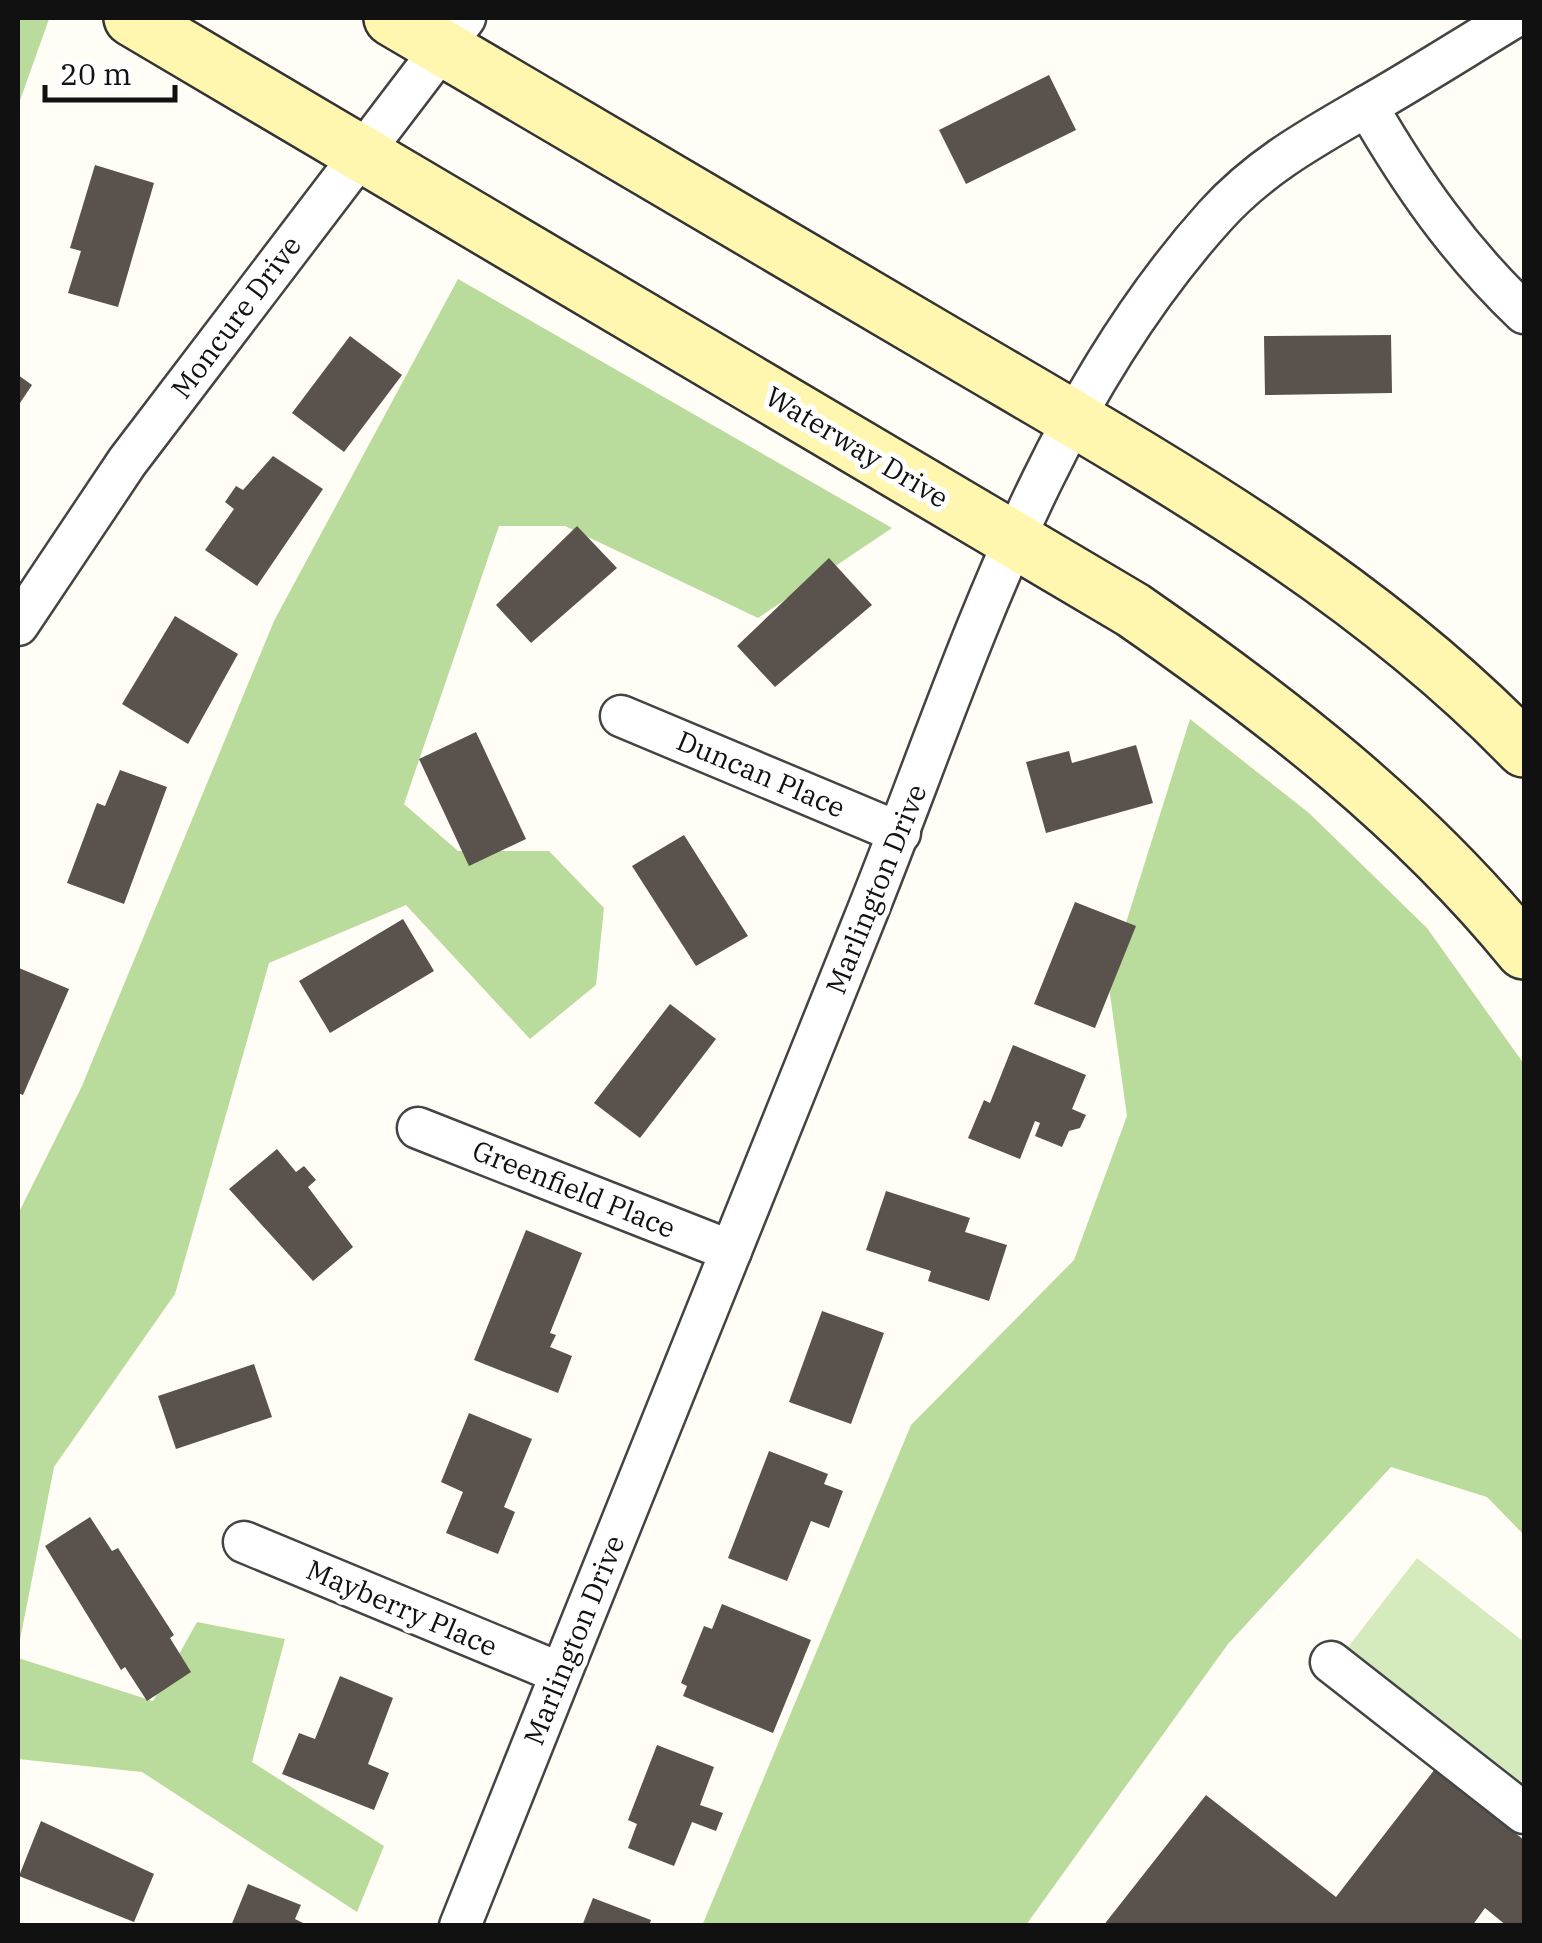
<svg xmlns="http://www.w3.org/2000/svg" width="1542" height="1943" viewBox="0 0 1542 1943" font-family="'IBM Plex Serif',serif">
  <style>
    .green { fill: #d5ebbd }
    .forest { fill: #b9dc9c }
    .building { fill: #5a524d }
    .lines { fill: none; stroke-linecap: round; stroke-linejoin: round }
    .street-casing { stroke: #444; stroke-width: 45 }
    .secondary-casing { stroke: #333; stroke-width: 60 }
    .street { stroke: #fff; stroke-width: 40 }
    .secondary { stroke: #fff6b0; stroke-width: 55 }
    .labels { text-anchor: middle; stroke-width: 10; stroke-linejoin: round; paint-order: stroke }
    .street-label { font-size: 28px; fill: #111; stroke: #fff }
  </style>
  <rect width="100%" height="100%" fill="#fffdf5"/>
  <path class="green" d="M 1417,1558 L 1524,1642 L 1524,1784 L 1348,1647 Z"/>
  <g class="forest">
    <path d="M 18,18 L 49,19 L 18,106 Z"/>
    <path d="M 458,279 L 892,528 L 758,618 L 565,526 L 499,526 L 404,804 L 458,851 L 549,851 L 604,908 L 596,985 L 530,1039 L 406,905 L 269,963 L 175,1294 L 54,1467 L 18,1650 L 18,1214 L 82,1086 L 274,621 Z"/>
    <path d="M 1190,719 L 1309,813 L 1427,928 L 1524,1064 L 1524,1535 L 1487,1497 L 1391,1467 L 1228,1644 L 1026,1925 L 702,1926 L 911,1425 L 1074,1260 L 1127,1116 L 1108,980 Z"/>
    <path d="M 197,1622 L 285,1639 L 252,1762 L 384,1846 L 357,1912 L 142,1772 L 18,1759 L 18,1658 L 153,1701 Z"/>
  </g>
  <g class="building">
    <path d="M 1049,75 L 1076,130 L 966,184 L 939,130 Z"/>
    <path d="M 95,165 L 154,183 L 118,307 L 68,293 L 81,251 L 70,248 Z"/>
    <path d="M 1391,335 L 1392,393 L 1265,395 L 1264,336 Z"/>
    <path d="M 350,336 L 402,375 L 344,452 L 292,413 Z"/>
    <path d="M 18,375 L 32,385 L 18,406 Z"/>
    <path d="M 273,456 L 323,489 L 257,586 L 205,550 L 234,509 L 225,502 L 236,486 L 243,490 Z"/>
    <path d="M 577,526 L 617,568 L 531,643 L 496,605 Z"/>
    <path d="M 829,558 L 872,605 L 775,687 L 737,646 Z"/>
    <path d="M 175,616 L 238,654 L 188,744 L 122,704 Z"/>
    <path d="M 476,732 L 526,839 L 469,866 L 419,759 Z"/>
    <path d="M 1136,745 L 1153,803 L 1046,833 L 1026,762 L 1069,751 L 1072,763 Z"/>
    <path d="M 120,770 L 167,787 L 124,904 L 67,883 L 97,803 L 105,806 Z"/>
    <path d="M 684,835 L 748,936 L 696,966 L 632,866 Z"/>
    <path d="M 1075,902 L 1136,926 L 1095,1028 L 1034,1004 Z"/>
    <path d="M 403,919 L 434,971 L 330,1033 L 299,981 Z"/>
    <path d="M 19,968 L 69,989 L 23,1095 L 18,1093 Z"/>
    <path d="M 670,1004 L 716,1039 L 640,1138 L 594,1103 Z"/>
    <path d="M 1013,1045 L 1086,1075 L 1072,1109 L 1086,1115 L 1080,1128 L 1069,1131 L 1062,1147 L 1035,1136 L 1040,1123 L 1035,1121 L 1020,1159 L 968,1138 L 984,1100 L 990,1103 Z"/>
    <path d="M 277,1149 L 296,1172 L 304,1166 L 316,1180 L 308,1187 L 353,1247 L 313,1281 L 229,1189 Z"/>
    <path d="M 886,1191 L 970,1218 L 965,1232 L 1007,1245 L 989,1301 L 928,1281 L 931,1271 L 866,1250 Z"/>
    <path d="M 526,1230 L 582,1253 L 550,1333 L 556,1335 L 550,1347 L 572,1356 L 558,1393 L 474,1360 Z"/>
    <path d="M 822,1311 L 884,1333 L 851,1424 L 789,1402 Z"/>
    <path d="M 254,1364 L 272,1417 L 176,1449 L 158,1396 Z"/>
    <path d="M 469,1413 L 532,1439 L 504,1507 L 515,1512 L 498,1554 L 446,1533 L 463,1492 L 441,1482 Z"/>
    <path d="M 769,1451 L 828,1474 L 824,1484 L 843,1491 L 829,1528 L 811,1521 L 787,1581 L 728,1558 Z"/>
    <path d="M 90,1517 L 112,1551 L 118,1548 L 174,1635 L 170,1638 L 191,1672 L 147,1701 L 125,1667 L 121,1670 L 45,1546 Z"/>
    <path d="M 722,1604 L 811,1640 L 773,1733 L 683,1696 L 687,1686 L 681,1683 L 704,1626 L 712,1629 Z"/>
    <path d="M 340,1676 L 393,1698 L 368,1764 L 389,1773 L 374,1810 L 282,1774 L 299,1733 L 315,1739 Z"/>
    <path d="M 657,1745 L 714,1767 L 700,1805 L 723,1813 L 716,1831 L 692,1822 L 674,1866 L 628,1848 L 637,1824 L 628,1820 Z"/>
    <path d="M 1435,1769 L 1524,1840 L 1524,1926 L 1507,1926 L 1485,1908 L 1472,1926 L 1103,1926 L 1206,1795 L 1336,1897 Z"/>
    <path d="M 41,1821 L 154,1874 L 134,1922 L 19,1876 Z"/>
    <path d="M 248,1884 L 301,1905 L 295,1919 L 309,1926 L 231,1926 Z"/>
    <path d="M 593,1898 L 651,1920 L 649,1926 L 582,1926 Z"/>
  </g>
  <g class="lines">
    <g class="street-casing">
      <g id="street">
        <path d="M 1367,106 C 1412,184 1459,251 1524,313"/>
        <path d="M 18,625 L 127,462 L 465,18"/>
        <path d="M 621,716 L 900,833"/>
        <path d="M 418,1128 L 731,1251"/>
        <path d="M 244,1542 L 560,1673"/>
        <path d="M 1331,1662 L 1524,1813"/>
        <path d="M 460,1926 C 593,1592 728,1259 862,925 C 961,681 1035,416 1215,216 C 1260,166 1312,138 1369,105 C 1418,77 1465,47 1513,18"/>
      </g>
    </g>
    <g class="secondary-casing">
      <g id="secondary">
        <path d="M 132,18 L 1133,610 C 1277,710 1413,815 1524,951"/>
        <path d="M 392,18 C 583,130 774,242 965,355 C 1161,470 1365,584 1524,749"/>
      </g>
    </g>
    <use href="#street" class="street"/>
    <use href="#secondary" class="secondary"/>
  </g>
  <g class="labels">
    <g class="street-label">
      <text transform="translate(236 317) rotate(-53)" y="10">Moncure Drive</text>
      <text transform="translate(857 447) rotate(31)" y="10">Waterway Drive</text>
      <text transform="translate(761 774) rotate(23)" y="10">Duncan Place</text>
      <text transform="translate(876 889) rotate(-68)" y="10">Marlington Drive</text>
      <text transform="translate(574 1189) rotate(22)" y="10">Greenfield Place</text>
      <text transform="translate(402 1608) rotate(23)" y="10">Mayberry Place</text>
      <text transform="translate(574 1640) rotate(-68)" y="10">Marlington Drive</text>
    </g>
  </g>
  <rect width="1542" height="1943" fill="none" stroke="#111111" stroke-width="40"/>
  <path d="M45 85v15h130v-15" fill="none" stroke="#111111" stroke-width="5"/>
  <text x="60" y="85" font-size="30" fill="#111111" stroke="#ffffff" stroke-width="8" paint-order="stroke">20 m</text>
</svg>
